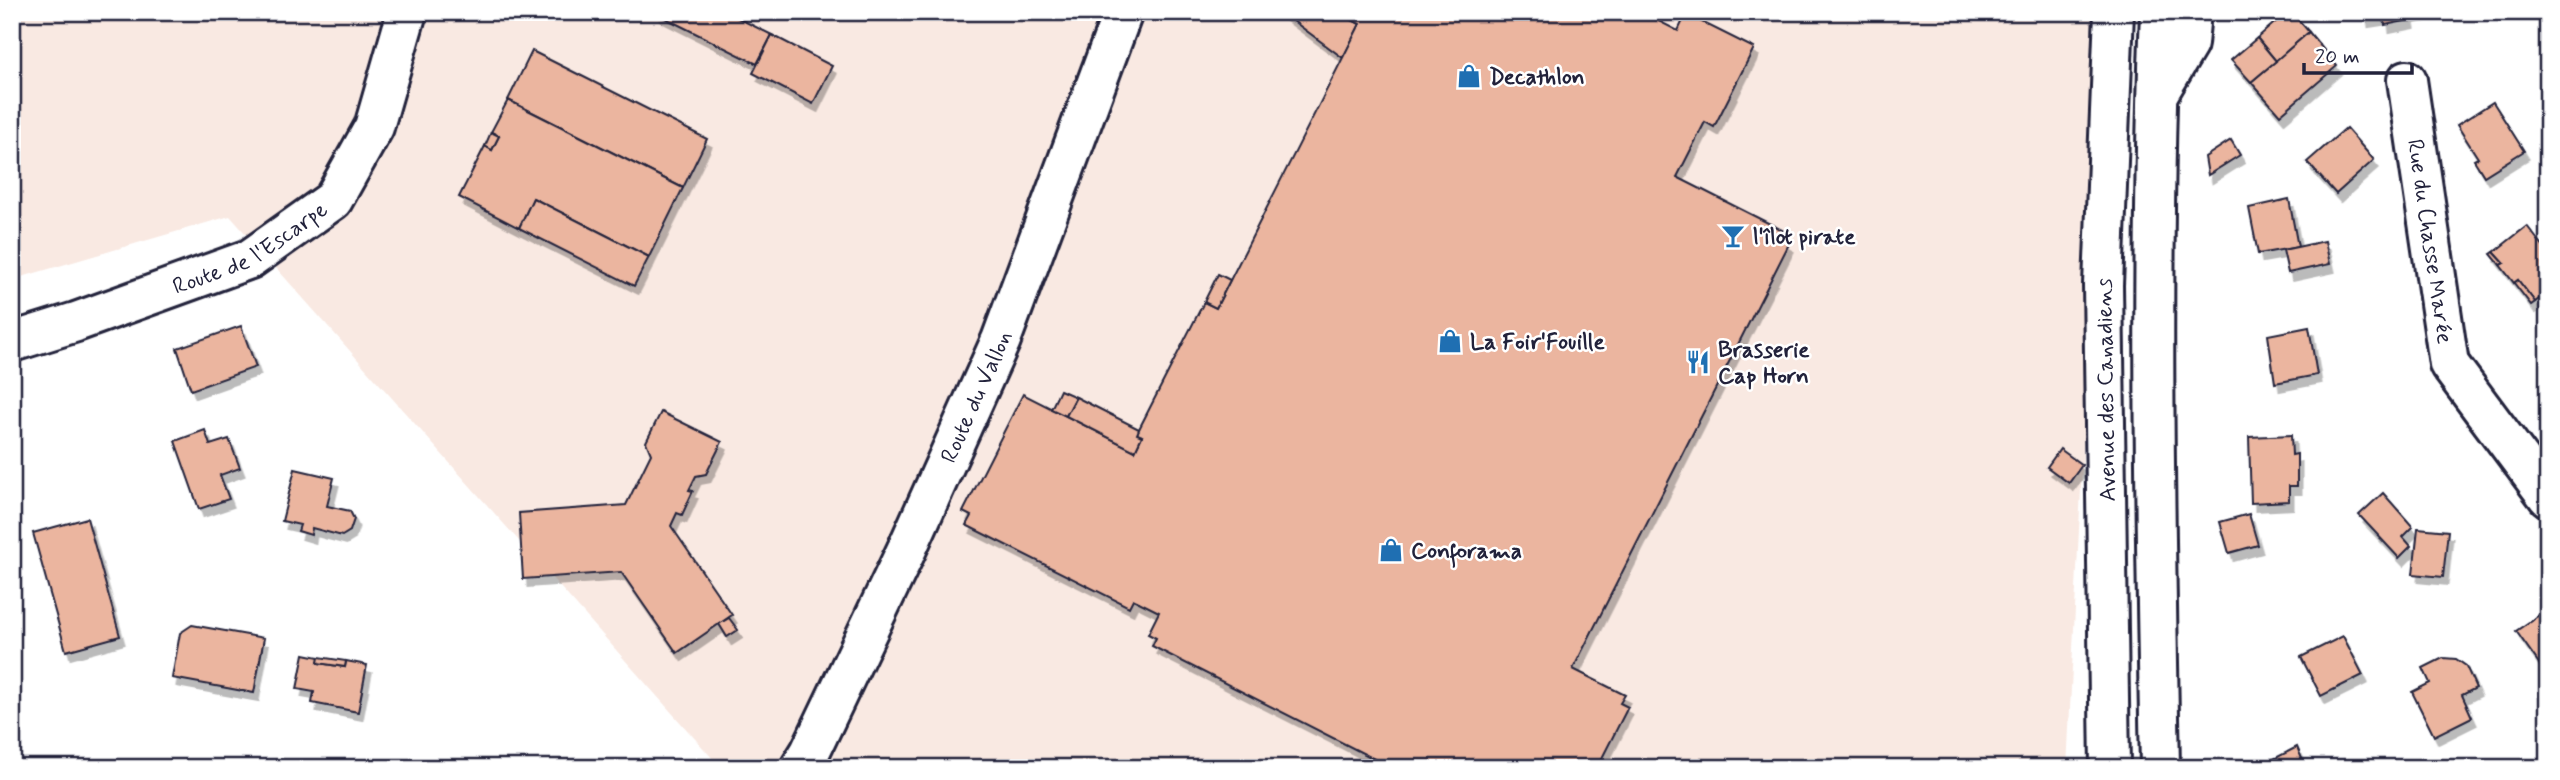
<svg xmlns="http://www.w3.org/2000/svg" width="2560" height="780" viewBox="0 0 2560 780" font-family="Mynerve,sans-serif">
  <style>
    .built { fill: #f9e9e2 }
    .building { fill: #ebb59f; stroke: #22223b; stroke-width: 2; filter: url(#shadow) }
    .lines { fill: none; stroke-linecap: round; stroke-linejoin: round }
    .minor-casing { stroke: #22223b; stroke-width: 44 }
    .major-casing { stroke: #22223b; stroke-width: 44 }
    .minor { stroke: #fff; stroke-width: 38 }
    .major { stroke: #fff; stroke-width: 38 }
    .labels { text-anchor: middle; stroke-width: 5; stroke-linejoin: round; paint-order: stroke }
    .poi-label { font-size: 23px; font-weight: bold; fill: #22223b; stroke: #fff; text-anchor: start }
    .street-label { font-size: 23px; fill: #22223b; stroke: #fff }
  </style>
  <defs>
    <filter id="shadow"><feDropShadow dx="4.5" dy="8" stdDeviation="0" flood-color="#0004"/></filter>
  </defs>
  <rect width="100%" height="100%" fill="#fff"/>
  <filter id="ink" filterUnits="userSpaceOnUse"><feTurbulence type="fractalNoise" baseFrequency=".0143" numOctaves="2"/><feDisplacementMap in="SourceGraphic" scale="14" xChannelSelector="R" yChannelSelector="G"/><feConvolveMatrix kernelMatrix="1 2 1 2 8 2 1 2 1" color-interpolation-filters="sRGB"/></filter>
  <g filter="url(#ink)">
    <path class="built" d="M 12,12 L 2105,12 L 2067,768 L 721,768 L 230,216 L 18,278 L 12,259 Z"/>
    <g class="building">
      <path d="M 726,12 L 772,35 L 757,64 L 655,13 Z"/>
      <path d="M 1281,12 L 1337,12 L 1360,24 L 1343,58 Z"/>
      <path d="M 1337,12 L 1641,12 L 1678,31 L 1686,14 L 1754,48 L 1714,127 L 1705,122 L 1677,177 L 1786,232 L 1782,240 L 1789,244 L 1573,669 L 1625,695 L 1620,703 L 1628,707 L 1597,768 L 1392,768 L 1152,646 L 1156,638 L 1148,634 L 1159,612 L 1133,599 L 1129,607 L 966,525 L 971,516 L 963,512 L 1023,394 L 1135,451 L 1142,436 L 1137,434 L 1139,429 L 1204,302 L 1216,308 L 1360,24 Z"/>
      <path d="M 2287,12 L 2292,12 L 2309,32 L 2276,61 L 2257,38 Z"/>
      <path d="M 2363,12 L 2428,12 L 2409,15 L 2410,20 L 2385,25 L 2384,16 L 2364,19 Z"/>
      <path d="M 2309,32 L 2337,66 L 2280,115 L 2251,82 Z"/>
      <path d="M 772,35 L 832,66 L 813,104 L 753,73 Z"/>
      <path d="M 2257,38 L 2276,61 L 2251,82 L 2231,60 Z"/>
      <path d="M 532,51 L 707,139 L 683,188 L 508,100 Z"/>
      <path d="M 508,100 L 683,188 L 649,257 L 533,198 L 519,228 L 459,197 L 485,146 L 492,150 L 499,136 L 491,132 Z"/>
      <path d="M 2493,102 L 2524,151 L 2484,176 L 2474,160 L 2478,158 L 2457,125 Z"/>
      <path d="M 2346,128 L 2374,160 L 2336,194 L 2307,162 Z"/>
      <path d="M 491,132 L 499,136 L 492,150 L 485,146 Z"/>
      <path d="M 2231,140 L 2240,155 L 2208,175 L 2205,157 Z"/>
      <path d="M 533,198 L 649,257 L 634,286 L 519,228 Z"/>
      <path d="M 2289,199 L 2298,247 L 2258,254 L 2249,208 Z"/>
      <path d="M 2527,226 L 2548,253 L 2548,292 L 2535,302 L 2518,280 L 2514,283 L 2500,265 L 2504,263 L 2494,252 Z"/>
      <path d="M 2325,241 L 2330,264 L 2288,273 L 2283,250 Z"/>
      <path d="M 2494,252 L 2504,263 L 2500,265 L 2491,254 Z"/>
      <path d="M 1218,274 L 1230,280 L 1216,308 L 1204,302 Z"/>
      <path d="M 2518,280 L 2535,302 L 2531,305 L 2514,283 Z"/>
      <path d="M 241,326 L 256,367 L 191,390 L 177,348 Z"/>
      <path d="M 2309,327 L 2317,375 L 2275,383 L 2268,335 Z"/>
      <path d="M 1060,390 L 1076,397 L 1066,416 L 1051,409 Z"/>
      <path d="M 1076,397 L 1139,429 L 1137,434 L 1142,436 L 1135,451 L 1066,416 Z"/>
      <path d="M 661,412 L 722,442 L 706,474 L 696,476 L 689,490 L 693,491 L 682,515 L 677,513 L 671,526 L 732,615 L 677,653 L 621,572 L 523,579 L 519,513 L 626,505 L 651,454 L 646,442 Z"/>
      <path d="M 205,430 L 210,445 L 229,439 L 240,468 L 220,475 L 229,499 L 199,509 L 175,441 Z"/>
      <path d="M 2291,435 L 2292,455 L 2297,454 L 2297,486 L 2289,486 L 2289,501 L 2251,503 L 2249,437 Z"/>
      <path d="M 2060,449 L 2082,465 L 2069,483 L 2047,467 Z"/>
      <path d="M 295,469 L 334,478 L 327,506 L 350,511 L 354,519 L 350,531 L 342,536 L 312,528 L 311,535 L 298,531 L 300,525 L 282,521 Z"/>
      <path d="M 2383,493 L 2413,527 L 2403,537 L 2411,546 L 2399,558 L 2359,515 Z"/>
      <path d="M 2249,514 L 2258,545 L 2229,553 L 2220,522 Z"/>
      <path d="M 87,518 L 120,636 L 66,651 L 33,533 Z"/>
      <path d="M 2418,528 L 2448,531 L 2443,577 L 2413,574 Z"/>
      <path d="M 2548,609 L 2548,676 L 2516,631 Z"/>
      <path d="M 729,618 L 738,630 L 727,637 L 719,624 Z"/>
      <path d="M 192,625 L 264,638 L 254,693 L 172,678 L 180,633 Z"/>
      <path d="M 2343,636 L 2363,675 L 2321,696 L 2301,657 Z"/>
      <path d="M 304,654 L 319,657 L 318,663 L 345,667 L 346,661 L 367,665 L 358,712 L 312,703 L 314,692 L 297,689 Z"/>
      <path d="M 319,657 L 346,661 L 345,667 L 318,663 Z"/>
      <path d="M 2443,658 L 2456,659 L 2466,666 L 2476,688 L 2462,695 L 2472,717 L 2434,736 L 2412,692 L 2430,683 L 2423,668 Z"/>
      <path d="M 2297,747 L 2306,768 L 2256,768 Z"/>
      <path d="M 2512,762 L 2514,768 L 2497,768 Z"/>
    </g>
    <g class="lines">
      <g class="minor-casing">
        <g id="minor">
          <path id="s1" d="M 2407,80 L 2449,364 L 2548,497"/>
          <path id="s2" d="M 12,342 L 76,322 L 250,259 L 333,200 L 374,127 L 407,12"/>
          <path id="s3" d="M 800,768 L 810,752 L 906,551 L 1001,340 L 1123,12"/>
        </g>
      </g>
      <g class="major-casing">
        <g id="major">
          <path d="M 2160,12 C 2150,264 2155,516 2160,768"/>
          <path d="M 2158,94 L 2188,44 L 2191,12"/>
          <path d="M 2110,768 L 2103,285 L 2114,12"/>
        </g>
      </g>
      <use href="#minor" class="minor"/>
      <use href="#major" class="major"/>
    </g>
  </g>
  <defs>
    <g id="shop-bare" transform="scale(1.89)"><path d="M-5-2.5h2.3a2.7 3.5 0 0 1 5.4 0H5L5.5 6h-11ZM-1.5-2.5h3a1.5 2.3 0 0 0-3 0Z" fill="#1f6fb2" stroke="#fff" stroke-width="2.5" paint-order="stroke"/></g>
    <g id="bar-bare" transform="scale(1.89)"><path d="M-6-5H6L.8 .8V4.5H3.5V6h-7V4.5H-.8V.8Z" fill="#1f6fb2" stroke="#fff" stroke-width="2.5" paint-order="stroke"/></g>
    <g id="restaurant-bare" transform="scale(1.89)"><path d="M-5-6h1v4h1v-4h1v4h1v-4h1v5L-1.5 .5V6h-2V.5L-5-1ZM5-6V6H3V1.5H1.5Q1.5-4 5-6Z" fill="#1f6fb2" stroke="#fff" stroke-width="2.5" paint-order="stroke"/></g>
  </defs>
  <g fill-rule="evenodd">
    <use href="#shop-bare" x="1469" y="76"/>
    <use href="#bar-bare" x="1733" y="236"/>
    <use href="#shop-bare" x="1450" y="341"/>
    <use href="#restaurant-bare" x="1698" y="362"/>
    <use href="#shop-bare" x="1391" y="550"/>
  </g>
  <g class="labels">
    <g class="poi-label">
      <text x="1489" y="84">Decathlon</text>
      <text x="1753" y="244">l'îlot pirate</text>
      <text x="1470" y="349">La Foir'Fouille</text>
      <text x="1718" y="357">Brasserie<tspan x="1718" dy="26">Cap Horn</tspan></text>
      <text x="1411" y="558">Conforama</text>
    </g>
    <g class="street-label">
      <text dy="8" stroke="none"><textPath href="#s1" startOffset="163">Rue du Chasse Marée</textPath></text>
      <text dy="8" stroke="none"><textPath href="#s2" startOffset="257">Route de l'Escarpe</textPath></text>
      <text transform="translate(2105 390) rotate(-91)" y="8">Avenue des Canadiens</text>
      <text dy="8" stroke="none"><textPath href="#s3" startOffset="411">Route du Vallon</textPath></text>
    </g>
  </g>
  <rect width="2560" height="780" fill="none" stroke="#fff" stroke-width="42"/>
  <rect x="21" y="21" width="2518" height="738" fill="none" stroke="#22223b" stroke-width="2.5" filter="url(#ink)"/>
  <path d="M2304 63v10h108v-10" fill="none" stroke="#22223b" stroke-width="3.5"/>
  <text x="2315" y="63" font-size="21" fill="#22223b" stroke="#ffffff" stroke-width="5" paint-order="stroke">20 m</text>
</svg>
